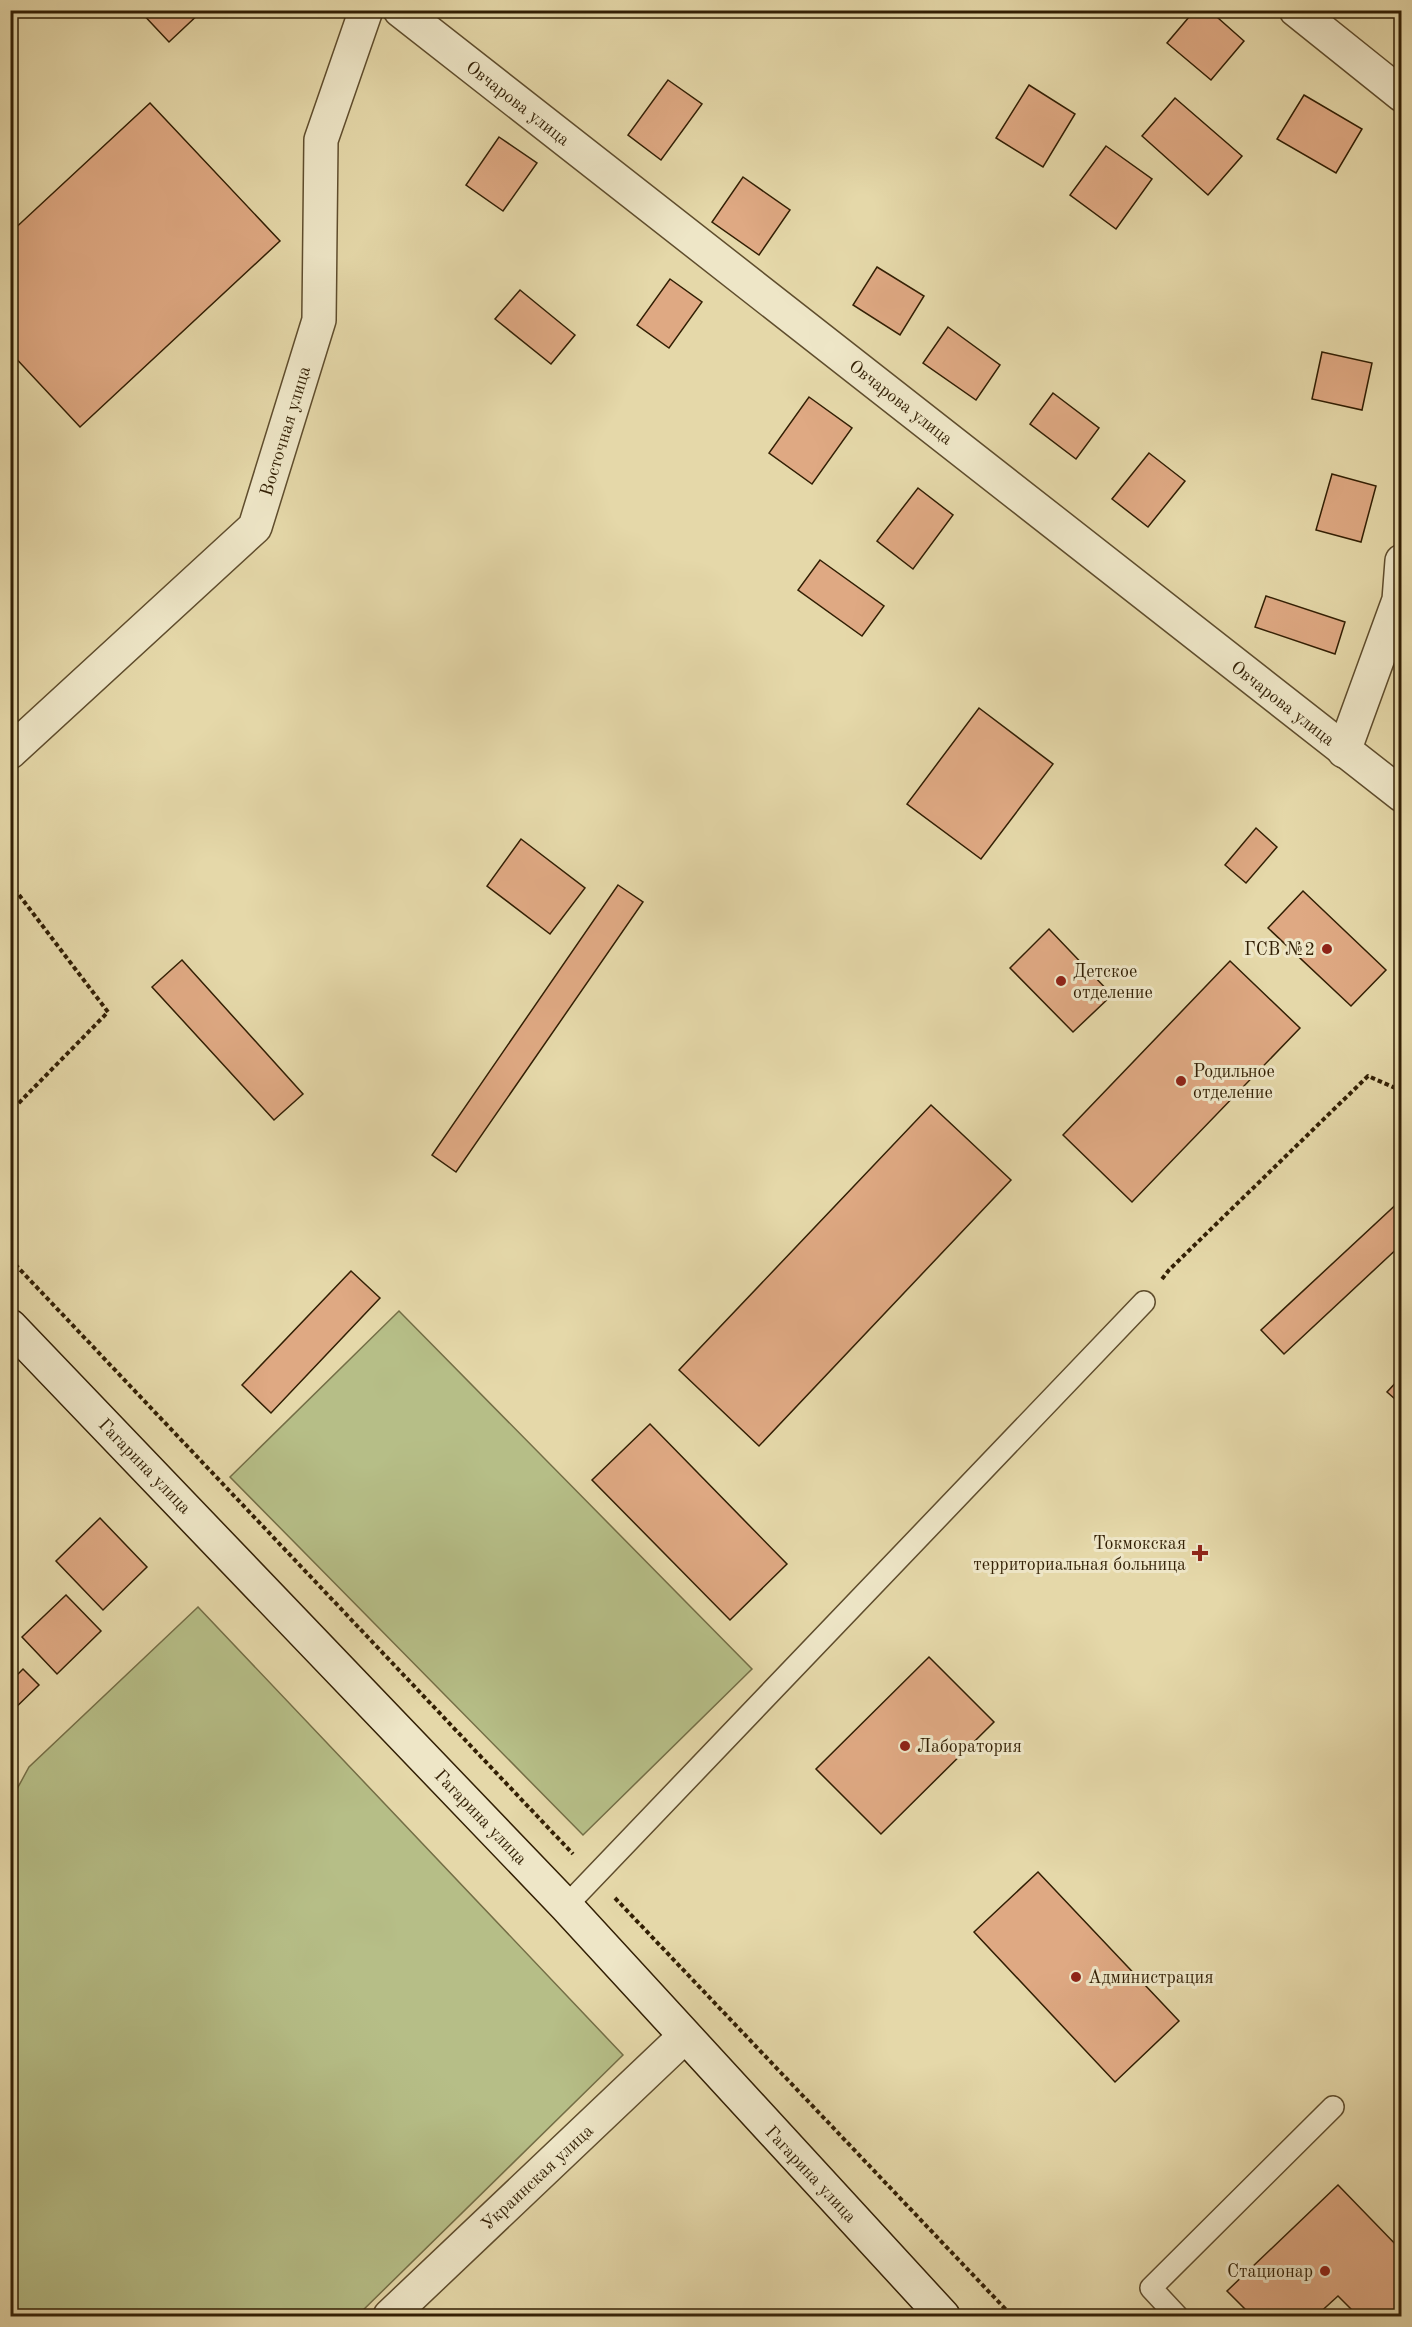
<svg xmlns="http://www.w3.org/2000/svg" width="1412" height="2327" viewBox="0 0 1412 2327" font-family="'Old Standard TT',serif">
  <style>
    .green { fill: #b6be87; stroke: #746e46; stroke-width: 1.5 }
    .building { fill: #dfa983; stroke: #321f04; stroke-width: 1.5 }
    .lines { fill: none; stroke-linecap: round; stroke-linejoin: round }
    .lane-casing { stroke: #5f4d2d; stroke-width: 24 }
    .street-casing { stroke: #5f4d2d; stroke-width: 36 }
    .secondary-casing { stroke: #321f04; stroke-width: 36 }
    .path { stroke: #321f04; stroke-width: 4; stroke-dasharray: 4.5 3; stroke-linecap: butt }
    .lane { stroke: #eee6c7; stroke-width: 21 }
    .street { stroke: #eee6c7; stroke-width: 33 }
    .secondary { stroke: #eee6c7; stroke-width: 33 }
    .poi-dot { fill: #8f2418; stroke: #eee6c7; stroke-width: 2 }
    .labels { text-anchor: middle; stroke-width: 6; stroke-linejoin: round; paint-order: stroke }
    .street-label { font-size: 18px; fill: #321f04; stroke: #eee6c7 }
    .poi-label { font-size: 18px; fill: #321f04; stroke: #eee6c7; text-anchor: start }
  </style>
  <rect width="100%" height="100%" fill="#e5d8a9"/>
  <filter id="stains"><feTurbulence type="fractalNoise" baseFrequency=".00333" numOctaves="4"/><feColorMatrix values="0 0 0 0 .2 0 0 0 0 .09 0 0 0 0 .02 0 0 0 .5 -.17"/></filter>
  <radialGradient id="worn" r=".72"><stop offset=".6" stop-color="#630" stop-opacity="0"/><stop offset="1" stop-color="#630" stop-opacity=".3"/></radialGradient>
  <g class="green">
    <path d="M 399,1311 L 752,1669 L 583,1835 L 230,1477 Z"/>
    <path d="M 198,1607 L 623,2055 L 357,2316 L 11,2316 L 11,1800 L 29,1767 Z"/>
  </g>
  <g class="building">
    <path d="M 139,10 L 203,10 L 169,42 Z"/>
    <path d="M 1195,10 L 1209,10 L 1244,41 L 1211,80 L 1167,43 Z"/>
    <path d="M 668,80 L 702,104 L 661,160 L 628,135 Z"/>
    <path d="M 1029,85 L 1075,114 L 1043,167 L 996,138 Z"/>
    <path d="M 1304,95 L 1362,129 L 1336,173 L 1277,139 Z"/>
    <path d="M 1175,98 L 1242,156 L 1208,195 L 1142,136 Z"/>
    <path d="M 150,103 L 280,241 L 80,427 L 10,352 L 10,233 Z"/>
    <path d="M 499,137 L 537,163 L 503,211 L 466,185 Z"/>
    <path d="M 1106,146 L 1152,179 L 1116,229 L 1070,195 Z"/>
    <path d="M 743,177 L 790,210 L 759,255 L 712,222 Z"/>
    <path d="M 877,267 L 924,296 L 900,335 L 853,305 Z"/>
    <path d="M 670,279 L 702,302 L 669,348 L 637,325 Z"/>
    <path d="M 520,290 L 575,335 L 551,364 L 495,319 Z"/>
    <path d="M 948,327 L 1000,365 L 976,400 L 923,363 Z"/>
    <path d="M 1322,352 L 1372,363 L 1362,410 L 1312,399 Z"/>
    <path d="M 1053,393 L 1099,428 L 1076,459 L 1030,424 Z"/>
    <path d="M 809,397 L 852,428 L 812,484 L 769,453 Z"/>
    <path d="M 1149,453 L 1185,481 L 1148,527 L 1112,499 Z"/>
    <path d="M 1332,474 L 1376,486 L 1361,542 L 1316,530 Z"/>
    <path d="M 918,488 L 953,515 L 913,569 L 877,541 Z"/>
    <path d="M 820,560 L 884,606 L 862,636 L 798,590 Z"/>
    <path d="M 1266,596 L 1345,622 L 1335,654 L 1255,627 Z"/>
    <path d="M 979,708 L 1053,764 L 981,859 L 907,804 Z"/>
    <path d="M 1256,828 L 1277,847 L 1246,883 L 1225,865 Z"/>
    <path d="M 521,839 L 585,888 L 550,934 L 487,886 Z"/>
    <path d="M 618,885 L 643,902 L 456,1172 L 432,1155 Z"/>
    <path d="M 1303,891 L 1386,970 L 1351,1006 L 1268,928 Z"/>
    <path d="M 1049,929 L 1112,995 L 1073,1032 L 1010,968 Z"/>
    <path d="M 182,960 L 303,1094 L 274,1120 L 152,987 Z"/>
    <path d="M 1230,961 L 1300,1028 L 1132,1202 L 1063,1135 Z"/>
    <path d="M 931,1105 L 1011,1180 L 759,1446 L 679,1370 Z"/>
    <path d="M 1402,1199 L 1402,1244 L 1284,1354 L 1261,1330 Z"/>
    <path d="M 351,1271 L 380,1298 L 271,1413 L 242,1385 Z"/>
    <path d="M 1402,1376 L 1402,1405 L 1387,1392 Z"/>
    <path d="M 650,1424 L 787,1564 L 730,1620 L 592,1480 Z"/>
    <path d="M 100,1518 L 147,1567 L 103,1610 L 56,1561 Z"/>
    <path d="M 66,1595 L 101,1631 L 57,1674 L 22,1637 Z"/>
    <path d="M 929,1657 L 994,1722 L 881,1834 L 816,1769 Z"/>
    <path d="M 23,1669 L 39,1685 L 10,1713 L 10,1682 Z"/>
    <path d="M 1038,1872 L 1179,2021 L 1115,2082 L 974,1932 Z"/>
    <path d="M 1338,2185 L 1402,2251 L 1402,2316 L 1358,2316 L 1338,2296 L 1316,2316 L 1252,2316 L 1227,2291 Z"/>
  </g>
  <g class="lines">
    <g class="lane-casing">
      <g id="lane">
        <path d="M 566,1906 L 1144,1302"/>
        <path d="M 1177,2316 L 1151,2288 L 1333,2107"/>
      </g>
    </g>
    <g class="street-casing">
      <g id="street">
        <path d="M 400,10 L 1402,795"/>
        <path d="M 1296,10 L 1402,95"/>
        <path d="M 1344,751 L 1399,600 L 1402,561"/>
        <path d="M 10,752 L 255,527 L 319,320 L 321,140 L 366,10"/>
        <path d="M 390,2316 L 684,2037"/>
      </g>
    </g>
    <g class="secondary-casing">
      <path id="secondary" d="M 10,1326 L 566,1906 L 943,2316"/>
    </g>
    <g class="path">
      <path d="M 10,883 L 108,1012 L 10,1112"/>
      <path d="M 10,1259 L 573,1854"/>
      <path d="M 1162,1279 L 1169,1270 L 1368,1076 L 1402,1091"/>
      <path d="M 615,1898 L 1012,2316"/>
    </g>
    <use href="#lane" class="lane"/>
    <use href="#street" class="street"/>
    <use href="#secondary" class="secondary"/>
  </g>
  <g class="poi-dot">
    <circle cx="1327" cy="949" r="6"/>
    <circle cx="1061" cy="981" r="6"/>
    <circle cx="1181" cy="1081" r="6"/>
    <path d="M1197 1544h6v6h6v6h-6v6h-6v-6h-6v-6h6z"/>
    <circle cx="905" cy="1746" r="6"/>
    <circle cx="1076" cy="1977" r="6"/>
    <circle cx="1325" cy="2271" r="6"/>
  </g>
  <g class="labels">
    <g class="street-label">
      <text transform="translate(518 103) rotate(38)" y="6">Овчарова улица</text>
      <text transform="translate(901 402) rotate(38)" y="6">Овчарова улица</text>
      <text transform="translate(285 431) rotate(-73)" y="6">Восточная улица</text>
      <text transform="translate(1283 703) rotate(38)" y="6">Овчарова улица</text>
      <text transform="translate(145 1466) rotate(46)" y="6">Гагарина улица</text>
      <text transform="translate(481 1817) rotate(46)" y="6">Гагарина улица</text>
      <text transform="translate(811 2174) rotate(47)" y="6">Гагарина улица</text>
      <text transform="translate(537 2177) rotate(-43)" y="6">Украинская улица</text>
    </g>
    <g class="poi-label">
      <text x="1315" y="955" text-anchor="end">ГСВ №2</text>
      <text x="1073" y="977">Детское<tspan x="1073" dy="21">отделение</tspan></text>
      <text x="1193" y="1077">Родильное<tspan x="1193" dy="21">отделение</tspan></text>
      <text x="1186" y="1549" text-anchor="end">Токмокская<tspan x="1186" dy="21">территориальная больница</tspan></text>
      <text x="917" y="1752">Лаборатория</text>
      <text x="1088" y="1983">Администрация</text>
      <text x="1313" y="2277" text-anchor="end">Cтационар</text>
    </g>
  </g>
  <rect width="1412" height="2327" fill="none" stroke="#e5d8a9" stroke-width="36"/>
  <rect x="12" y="12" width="1388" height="2303" fill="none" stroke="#321f04" stroke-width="3"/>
  <rect x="18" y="18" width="1376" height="2291" fill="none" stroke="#321f04" stroke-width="1.5"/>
  <rect width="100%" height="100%" filter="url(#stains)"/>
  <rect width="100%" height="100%" fill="url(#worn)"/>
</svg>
